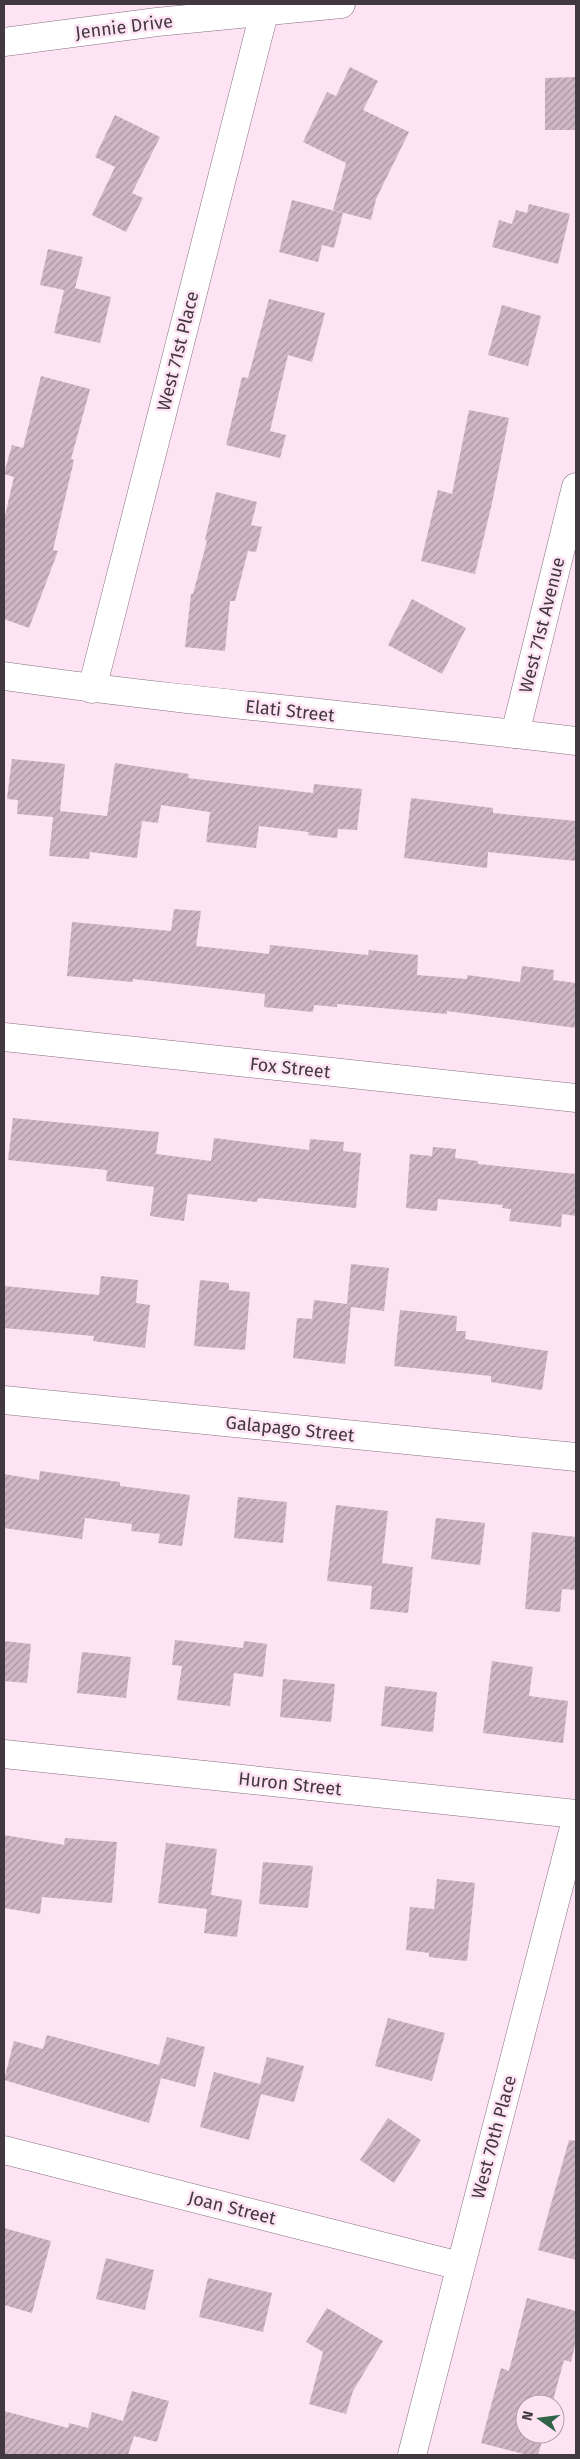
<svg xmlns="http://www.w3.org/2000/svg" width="580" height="2459" viewBox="0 0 580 2459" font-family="'Fira Sans',sans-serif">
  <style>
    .building { fill: url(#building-hatch) }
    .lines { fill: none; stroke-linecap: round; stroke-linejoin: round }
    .street-casing { stroke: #87707f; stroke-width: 29 }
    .street { stroke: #fff; stroke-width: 28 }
    .labels { text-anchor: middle; stroke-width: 5; stroke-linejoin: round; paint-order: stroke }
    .street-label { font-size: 18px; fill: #42383f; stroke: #fde3f4 }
  </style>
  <defs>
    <pattern id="building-hatch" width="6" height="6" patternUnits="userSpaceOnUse" patternTransform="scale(1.25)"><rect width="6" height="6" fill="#d0b6c7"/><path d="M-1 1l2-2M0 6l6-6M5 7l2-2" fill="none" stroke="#aa95a3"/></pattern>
  </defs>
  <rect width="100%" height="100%" fill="#fde3f4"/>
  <g class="building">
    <path d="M 350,67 L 378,81 L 363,110 L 409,132 L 376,199 L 371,220 L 333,210 L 346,163 L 303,142 L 327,92 L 336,96 Z"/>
    <path d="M 576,77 L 576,130 L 545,130 L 545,78 Z"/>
    <path d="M 115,115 L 160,137 L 132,193 L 143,198 L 126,232 L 92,215 L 115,167 L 95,157 Z"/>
    <path d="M 292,200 L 343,213 L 334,248 L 322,245 L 318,262 L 279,252 Z"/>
    <path d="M 529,204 L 570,214 L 558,264 L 492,247 L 499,220 L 512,224 L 516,210 L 527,213 Z"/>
    <path d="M 48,249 L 83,257 L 75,288 L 111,297 L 100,343 L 54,333 L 64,290 L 40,285 Z"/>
    <path d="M 269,299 L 325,313 L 312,362 L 288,355 L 270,431 L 286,435 L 280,458 L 226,445 L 242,377 L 248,378 Z"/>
    <path d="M 502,305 L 541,316 L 528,366 L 488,355 Z"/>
    <path d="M 41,376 L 90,389 L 71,459 L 74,460 L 53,550 L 58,551 L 29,628 L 4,619 L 4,520 L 14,477 L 4,474 L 12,445 L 23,448 Z"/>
    <path d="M 469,410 L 509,418 L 492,503 L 475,574 L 421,561 L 438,490 L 452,494 Z"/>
    <path d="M 216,492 L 257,502 L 251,525 L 262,527 L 256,552 L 248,551 L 235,601 L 230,601 L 225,651 L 185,647 L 191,594 L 193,594 L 207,541 L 205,540 Z"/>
    <path d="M 412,599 L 466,628 L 442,674 L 388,645 Z"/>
    <path d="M 12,759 L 65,764 L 60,811 L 107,816 L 115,763 L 189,774 L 188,778 L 313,793 L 314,784 L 362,789 L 357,830 L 338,829 L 337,838 L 308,835 L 309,832 L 259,826 L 256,848 L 206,842 L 210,812 L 161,805 L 158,823 L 142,821 L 137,858 L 90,852 L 89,859 L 49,856 L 53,817 L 17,814 L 18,800 L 7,799 Z"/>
    <path d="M 411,798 L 493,808 L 493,813 L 576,821 L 576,861 L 488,852 L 487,868 L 404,858 Z"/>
    <path d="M 174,909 L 201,911 L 196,946 L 269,954 L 270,945 L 368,955 L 369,950 L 418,955 L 417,975 L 467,979 L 467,975 L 520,982 L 522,966 L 554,970 L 553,980 L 576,983 L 576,1028 L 447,1011 L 447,1014 L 337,1004 L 337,1007 L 314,1005 L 313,1012 L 264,1007 L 265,994 L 133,979 L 133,982 L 67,976 L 72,922 L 171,931 Z"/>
    <path d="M 13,1118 L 159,1132 L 156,1154 L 211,1161 L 214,1138 L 309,1150 L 310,1139 L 344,1142 L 343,1151 L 361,1153 L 356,1208 L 258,1198 L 257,1202 L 188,1194 L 184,1221 L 150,1216 L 154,1187 L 106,1181 L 107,1170 L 8,1160 Z"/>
    <path d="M 433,1147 L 456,1149 L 455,1158 L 478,1161 L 478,1164 L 576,1174 L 576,1216 L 562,1214 L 561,1227 L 509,1221 L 511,1209 L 502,1208 L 503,1205 L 438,1199 L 437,1211 L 406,1208 L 410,1154 L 432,1156 Z"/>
    <path d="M 351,1264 L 389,1268 L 384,1311 L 351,1307 L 345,1364 L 293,1358 L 297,1318 L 312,1319 L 314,1300 L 347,1304 Z"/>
    <path d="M 101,1276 L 138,1280 L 136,1303 L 150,1305 L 145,1348 L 93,1341 L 94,1336 L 4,1328 L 4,1286 L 99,1295 Z"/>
    <path d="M 200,1280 L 229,1283 L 229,1290 L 250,1292 L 245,1350 L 194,1346 Z"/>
    <path d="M 400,1310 L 457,1316 L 456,1331 L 466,1331 L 465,1339 L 548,1351 L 542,1390 L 491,1382 L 491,1376 L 394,1366 Z"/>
    <path d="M 40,1471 L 120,1482 L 120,1486 L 190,1495 L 182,1546 L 158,1543 L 160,1534 L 131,1531 L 132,1524 L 85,1518 L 82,1539 L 4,1528 L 4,1474 L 39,1480 Z"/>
    <path d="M 238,1497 L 287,1502 L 283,1543 L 234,1538 Z"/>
    <path d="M 336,1505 L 388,1511 L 382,1563 L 413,1567 L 408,1613 L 370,1609 L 372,1586 L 327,1581 Z"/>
    <path d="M 436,1518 L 485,1523 L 480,1565 L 431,1559 Z"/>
    <path d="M 532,1532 L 576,1537 L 576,1590 L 562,1589 L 560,1612 L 525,1609 Z"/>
    <path d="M 175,1640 L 243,1648 L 244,1641 L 267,1644 L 263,1677 L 234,1673 L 230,1706 L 177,1700 L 182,1666 L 172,1665 Z"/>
    <path d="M 4,1641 L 31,1644 L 27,1683 L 4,1681 Z"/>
    <path d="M 82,1652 L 131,1657 L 126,1698 L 77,1693 Z"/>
    <path d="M 492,1661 L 533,1667 L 529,1696 L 568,1701 L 563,1743 L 483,1733 Z"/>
    <path d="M 283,1679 L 335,1684 L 331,1722 L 280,1717 Z"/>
    <path d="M 385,1686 L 437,1692 L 433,1732 L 381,1726 Z"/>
    <path d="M 4,1835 L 64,1845 L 65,1838 L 117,1842 L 112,1903 L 42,1897 L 40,1914 L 4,1908 Z"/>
    <path d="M 166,1843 L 217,1849 L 211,1895 L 242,1900 L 237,1937 L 204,1933 L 207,1909 L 158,1903 Z"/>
    <path d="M 263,1862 L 313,1866 L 308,1908 L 259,1904 Z"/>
    <path d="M 437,1879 L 475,1883 L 467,1961 L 429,1957 L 429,1953 L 406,1950 L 410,1907 L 434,1909 Z"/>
    <path d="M 388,2018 L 445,2033 L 432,2081 L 375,2066 Z"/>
    <path d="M 47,2035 L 159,2065 L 167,2037 L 205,2047 L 195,2087 L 161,2078 L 149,2123 L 4,2080 L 14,2041 L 43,2049 Z"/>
    <path d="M 267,2057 L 304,2066 L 294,2102 L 261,2094 L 249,2140 L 200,2127 L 214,2072 L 260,2084 Z"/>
    <path d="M 388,2118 L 421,2140 L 394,2183 L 360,2160 Z"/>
    <path d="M 569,2140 L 576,2141 L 576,2260 L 538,2250 Z"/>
    <path d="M 4,2228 L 51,2241 L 32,2313 L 4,2305 Z"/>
    <path d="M 106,2258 L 154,2270 L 145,2310 L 96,2299 Z"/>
    <path d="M 208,2278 L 272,2293 L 263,2332 L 199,2317 Z"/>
    <path d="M 527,2298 L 576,2311 L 576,2341 L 571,2362 L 564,2360 L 552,2404 L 525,2404 L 525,2434 L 544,2434 L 538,2455 L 528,2455 L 481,2443 L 501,2368 L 509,2371 Z"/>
    <path d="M 327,2308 L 383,2341 L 353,2391 L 346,2414 L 309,2404 L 323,2352 L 306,2342 Z"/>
    <path d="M 132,2391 L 169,2401 L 157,2442 L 134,2436 L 128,2455 L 4,2455 L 4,2411 L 68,2428 L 69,2423 L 88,2428 L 92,2412 L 123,2421 Z"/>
  </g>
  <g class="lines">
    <g class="street-casing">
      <g id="street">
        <path d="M 4,42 L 157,22 L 341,4"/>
        <path d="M 4,676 C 194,703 386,718 576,741"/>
        <path d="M 92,689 L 264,13"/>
        <path d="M 515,734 L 576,487"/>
        <path d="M 4,1037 L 576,1098"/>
        <path d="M 4,1400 L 576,1457"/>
        <path d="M 4,1754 L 576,1814"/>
        <path d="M 4,2150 L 460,2266"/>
        <path d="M 412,2455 L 576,1820"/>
      </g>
    </g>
    <use href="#street" class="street"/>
  </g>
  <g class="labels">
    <g class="street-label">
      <text transform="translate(124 27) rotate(-7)" y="6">Jennie Drive</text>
      <text transform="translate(178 351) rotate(-76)" y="6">West 71st Place</text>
      <text transform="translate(542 625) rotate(-76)" y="6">West 71st Avenue</text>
      <text transform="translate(290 711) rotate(6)" y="6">Elati Street</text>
      <text transform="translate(290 1068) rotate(6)" y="6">Fox Street</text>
      <text transform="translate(290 1429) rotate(6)" y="6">Galapago Street</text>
      <text transform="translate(290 1784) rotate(6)" y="6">Huron Street</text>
      <text transform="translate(494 2137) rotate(-75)" y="6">West 70th Place</text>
      <text transform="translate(232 2208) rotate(14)" y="6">Joan Street</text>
    </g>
  </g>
  <rect width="580" height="2459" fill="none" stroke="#42383f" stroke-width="10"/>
  <g transform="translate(540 2419) rotate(284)"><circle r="24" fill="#fde3f4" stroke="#b29fac"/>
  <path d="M0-4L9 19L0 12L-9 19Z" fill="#306449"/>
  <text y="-8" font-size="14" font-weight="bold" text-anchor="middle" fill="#42383f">N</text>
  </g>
</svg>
